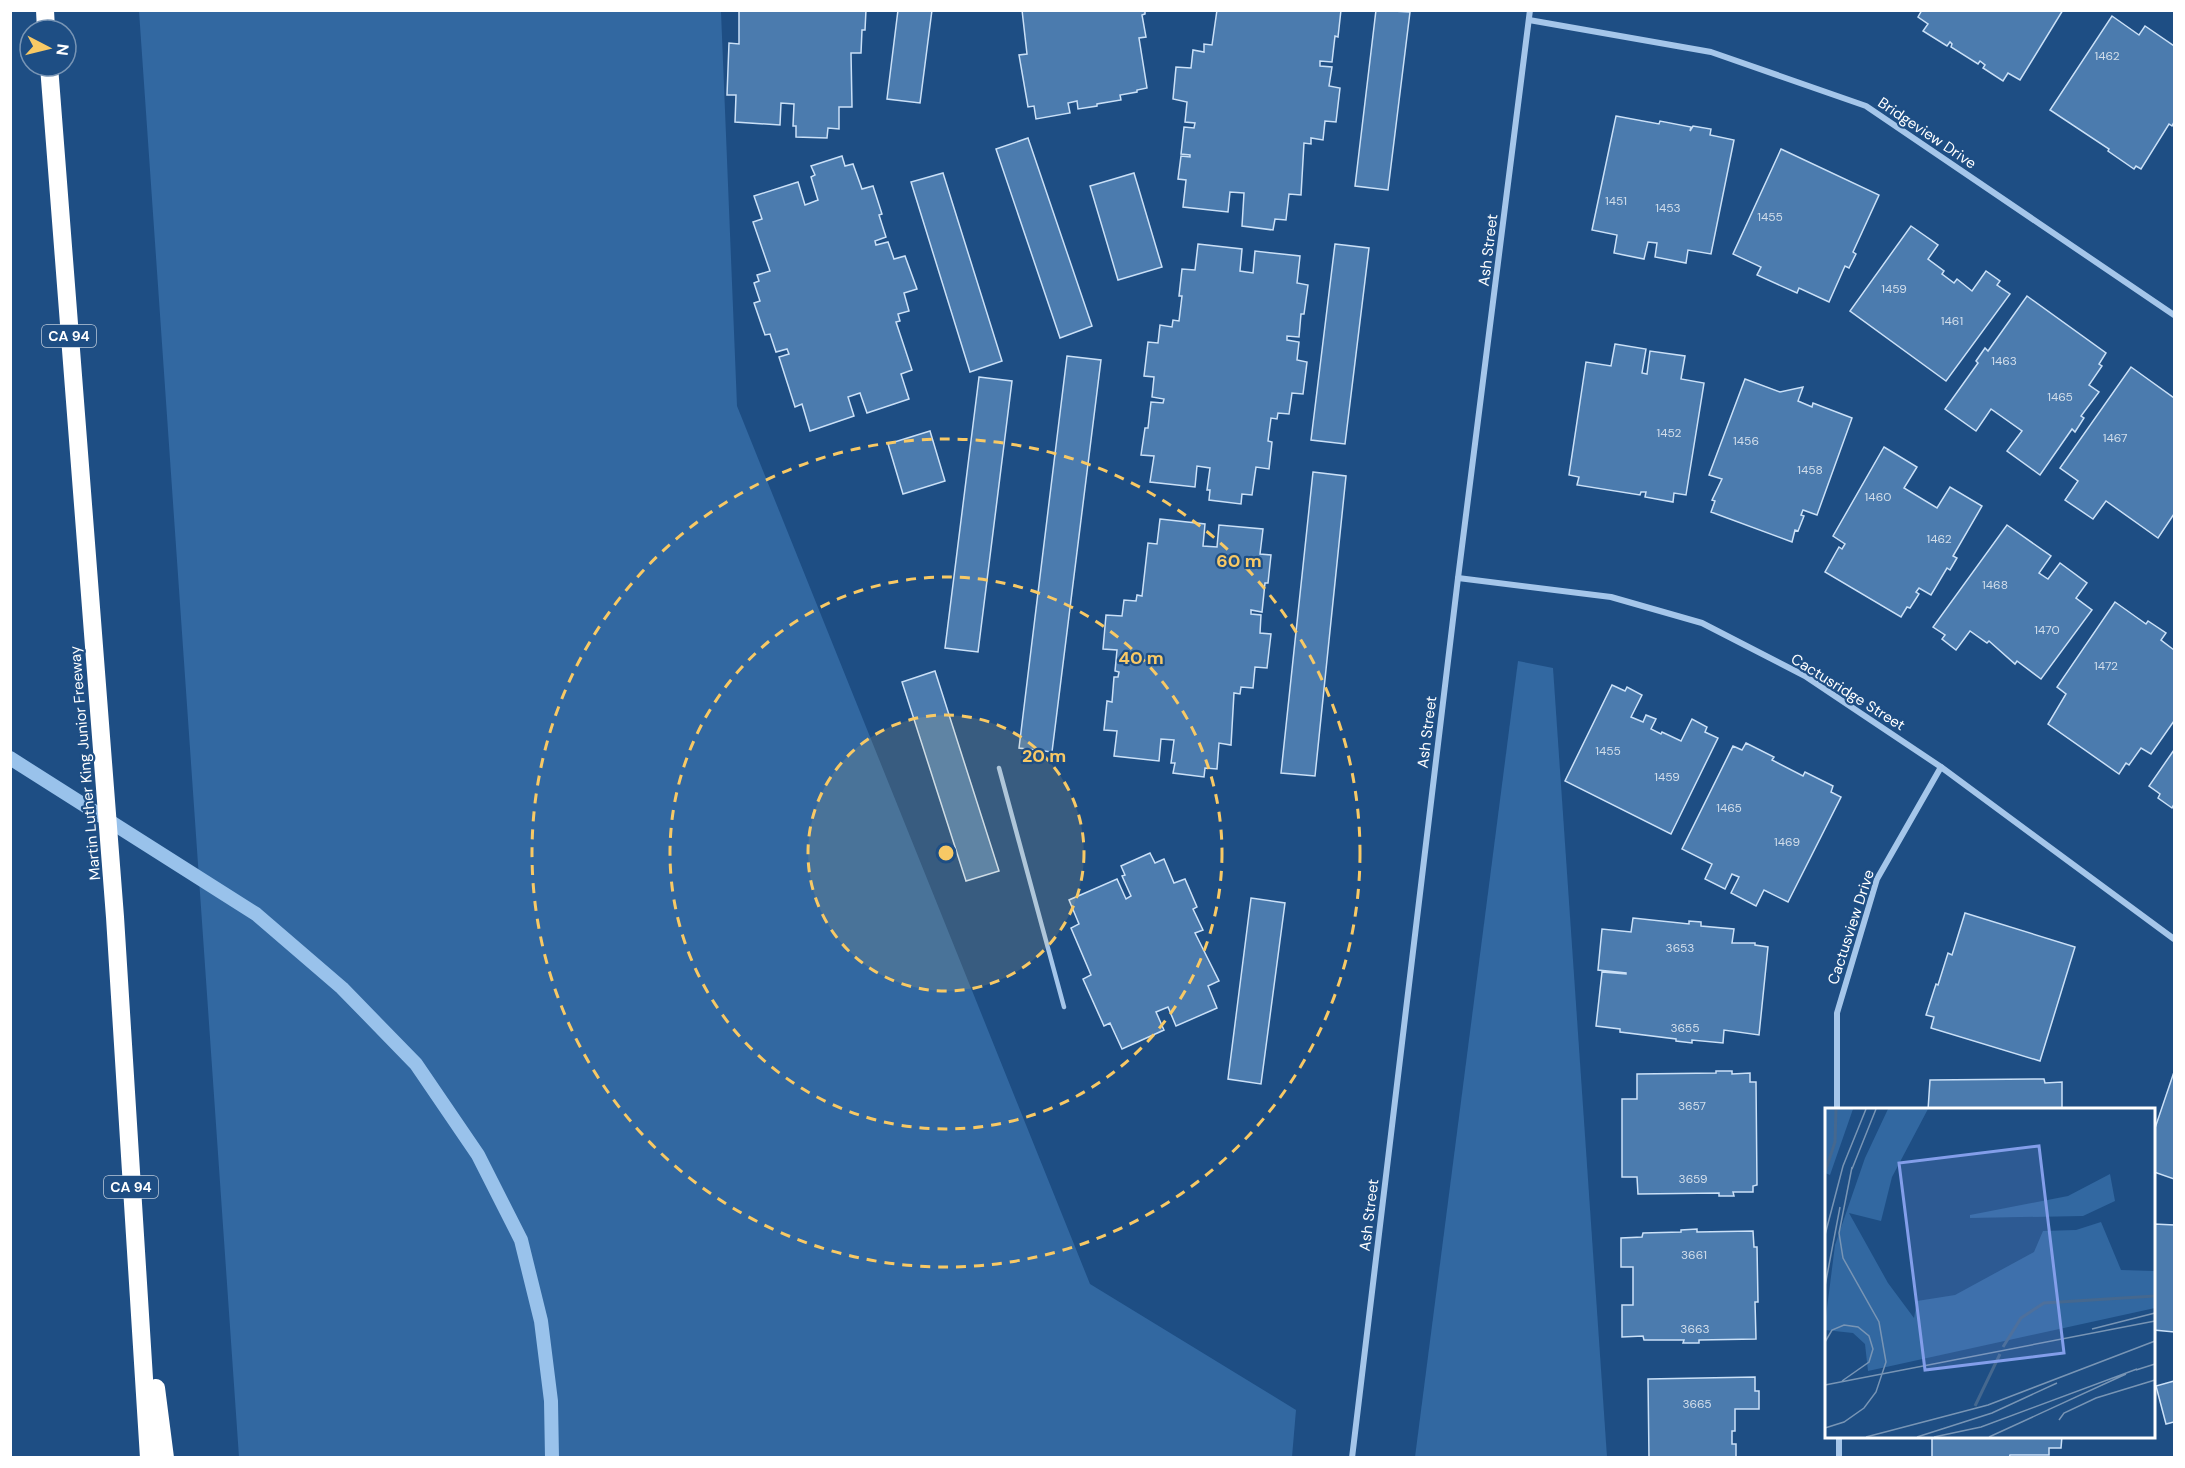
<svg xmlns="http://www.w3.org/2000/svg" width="2185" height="1468" viewBox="0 0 2185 1468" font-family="'DM Sans',sans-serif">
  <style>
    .green { fill: #3268a1 }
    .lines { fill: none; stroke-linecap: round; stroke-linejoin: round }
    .stream { stroke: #99c2eb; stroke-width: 14 }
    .building { fill: #4b7bae; stroke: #cae0f7; stroke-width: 1.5 }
    .lane { stroke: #a5c6ea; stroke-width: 4.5 }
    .street { stroke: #a5c6ea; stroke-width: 6 }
    .highway { stroke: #fff; stroke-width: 18 }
    .ring { fill: none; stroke: #f8c965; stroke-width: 3; stroke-dasharray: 10 8 }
    .labels { text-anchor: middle; stroke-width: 4.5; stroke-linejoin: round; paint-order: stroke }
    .number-label { font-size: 12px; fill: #d2deeb }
    .shield { fill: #1e4e84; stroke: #bccada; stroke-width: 1.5 }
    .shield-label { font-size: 14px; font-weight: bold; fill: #fff }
    .street-label { font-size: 15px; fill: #fff; stroke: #1e4e84 }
    .inset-river { fill: none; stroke: #45688f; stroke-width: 3 }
    .inset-road { fill: none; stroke: #7895b5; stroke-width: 1.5 }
    .view { fill: #839eea; fill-opacity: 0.15; stroke: #839eea; stroke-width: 3 }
    .inset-edge { fill: none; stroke: #fff; stroke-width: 3 }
    .centre { fill: #f8c965; stroke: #1e4e84; stroke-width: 3 }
    .ring-label { font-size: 18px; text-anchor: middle; font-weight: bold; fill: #f8c965; stroke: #1e4e84; stroke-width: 4.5; stroke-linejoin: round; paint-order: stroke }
  </style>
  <rect width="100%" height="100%" fill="#1e4e84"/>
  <g class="green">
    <path d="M 717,10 L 721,12 L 737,406 L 1090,1284 L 1296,1410 L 1292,1457 L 239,1457 L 139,11 Z"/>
    <path d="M 1518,661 L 1553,668 L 1607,1457 L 1415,1457 Z"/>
  </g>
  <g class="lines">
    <path class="stream" d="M 10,758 L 256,914 L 342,988 L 416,1064 L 478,1155 L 521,1240 L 541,1321 L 551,1401 L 552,1458"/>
  </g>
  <g class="building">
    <path d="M 739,10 L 866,10 L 865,30 L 862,30 L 861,53 L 851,53 L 852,107 L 839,107 L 839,129 L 828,128 L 827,138 L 796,137 L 796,126 L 793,126 L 794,104 L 781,103 L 780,125 L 735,122 L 736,95 L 727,95 L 729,43 L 739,44 Z"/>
    <path d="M 898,10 L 932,10 L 920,103 L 887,99 Z"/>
    <path d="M 1022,10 L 1145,10 L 1145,14 L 1142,15 L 1146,37 L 1139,38 L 1147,88 L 1137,90 L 1137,92 L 1120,95 L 1121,100 L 1097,104 L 1097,106 L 1078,109 L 1077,101 L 1068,103 L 1070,113 L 1036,119 L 1034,106 L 1028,107 L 1019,55 L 1027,54 Z"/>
    <path d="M 1217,10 L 1341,10 L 1338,37 L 1335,36 L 1332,62 L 1320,61 L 1320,66 L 1332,67 L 1329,86 L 1340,88 L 1336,122 L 1325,121 L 1323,140 L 1311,138 L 1311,144 L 1304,143 L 1301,195 L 1289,194 L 1286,220 L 1275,219 L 1273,230 L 1242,226 L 1244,193 L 1230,192 L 1228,212 L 1183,207 L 1186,180 L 1178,179 L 1181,156 L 1190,157 L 1190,155 L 1181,154 L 1184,127 L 1194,128 L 1195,123 L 1185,122 L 1187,102 L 1173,99 L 1176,67 L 1191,68 L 1193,50 L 1204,52 L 1204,44 L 1212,45 Z"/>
    <path d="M 1376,10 L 1410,12 L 1388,190 L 1355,186 Z"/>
    <path d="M 1922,10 L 2063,10 L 2020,80 L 2008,73 L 2003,81 L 1983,68 L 1985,65 L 1980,61 L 1978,64 L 1951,47 L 1952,44 L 1950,42 L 1947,46 L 1923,31 L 1928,24 L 1918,17 Z"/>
    <path d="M 2112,16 L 2139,35 L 2145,26 L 2174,46 L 2174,122 L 2172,126 L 2169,124 L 2141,169 L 2136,166 L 2134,169 L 2108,151 L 2109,149 L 2050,110 Z"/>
    <path d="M 1616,116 L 1659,124 L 1660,121 L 1691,127 L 1690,131 L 1693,126 L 1711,129 L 1710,135 L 1734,140 L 1711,254 L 1688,250 L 1686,263 L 1655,257 L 1657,243 L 1648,242 L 1644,259 L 1614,253 L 1617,235 L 1592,230 Z"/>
    <path d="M 1028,138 L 1092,326 L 1060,338 L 996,149 Z"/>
    <path d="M 1781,149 L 1879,195 L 1853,252 L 1856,254 L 1849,268 L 1845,266 L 1829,302 L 1799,288 L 1797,293 L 1757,275 L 1761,267 L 1733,254 Z"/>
    <path d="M 842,156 L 845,166 L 853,164 L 862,189 L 873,186 L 882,214 L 879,215 L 886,237 L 875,241 L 876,245 L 888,242 L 894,259 L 905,256 L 917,289 L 904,293 L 909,311 L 898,314 L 900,321 L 896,322 L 912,370 L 901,374 L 909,399 L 867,413 L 860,393 L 848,397 L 854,416 L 810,431 L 802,404 L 795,407 L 779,357 L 789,354 L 787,349 L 776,352 L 770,334 L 765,335 L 754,303 L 760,301 L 754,283 L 759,281 L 757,275 L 770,271 L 753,222 L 762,219 L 754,196 L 798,182 L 805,205 L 818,200 L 811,177 L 815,175 L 811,166 Z"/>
    <path d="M 943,173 L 1002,361 L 970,372 L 911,182 Z"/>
    <path d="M 1134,173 L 1162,267 L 1118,280 L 1090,186 Z"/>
    <path d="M 1911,226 L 1938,245 L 1928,259 L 1944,271 L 1942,274 L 1954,283 L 1957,279 L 1972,291 L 1986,271 L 2000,281 L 1997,285 L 2010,294 L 1946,381 L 1850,311 Z"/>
    <path d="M 1198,244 L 1242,249 L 1240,271 L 1253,273 L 1255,251 L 1300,256 L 1297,283 L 1308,285 L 1304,314 L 1301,314 L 1299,337 L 1287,336 L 1287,340 L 1299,342 L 1297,360 L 1307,362 L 1303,394 L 1292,393 L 1289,414 L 1278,413 L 1277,419 L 1271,418 L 1268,441 L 1272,442 L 1269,469 L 1256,467 L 1252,495 L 1242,494 L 1241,504 L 1209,500 L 1210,490 L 1207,490 L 1210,468 L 1197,466 L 1195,487 L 1150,482 L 1154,456 L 1141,455 L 1145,428 L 1148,428 L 1151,402 L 1163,403 L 1164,399 L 1152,397 L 1154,377 L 1144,376 L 1148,342 L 1158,343 L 1160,325 L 1172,327 L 1173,320 L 1179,321 L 1182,296 L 1179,296 L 1182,269 L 1195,270 Z"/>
    <path d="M 1335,244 L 1369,248 L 1345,444 L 1311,440 Z"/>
    <path d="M 2027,296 L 2106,353 L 2099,364 L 2102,366 L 2089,385 L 2099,392 L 2081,416 L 2084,418 L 2075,432 L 2072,429 L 2040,475 L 2007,451 L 2022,431 L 1991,409 L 1976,431 L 1945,409 L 1978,363 L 1976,361 L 1985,348 L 1988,351 Z"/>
    <path d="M 1615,344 L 1646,349 L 1642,373 L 1647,374 L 1650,351 L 1685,356 L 1681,379 L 1704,383 L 1686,495 L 1674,493 L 1673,502 L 1645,497 L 1646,492 L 1641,492 L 1640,495 L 1577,485 L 1579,477 L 1569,475 L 1586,362 L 1611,366 Z"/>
    <path d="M 1067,356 L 1101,360 L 1052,752 L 1019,748 Z"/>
    <path d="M 2131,367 L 2174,398 L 2174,514 L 2158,538 L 2106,501 L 2093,519 L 2065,500 L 2078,481 L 2060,468 Z"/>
    <path d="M 979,377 L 1012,381 L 978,652 L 945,648 Z"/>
    <path d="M 1745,379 L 1780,392 L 1803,387 L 1798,401 L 1812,407 L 1813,403 L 1852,418 L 1817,515 L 1803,510 L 1801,515 L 1804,516 L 1798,531 L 1795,530 L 1792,542 L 1711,512 L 1715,501 L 1712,500 L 1722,479 L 1709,475 Z"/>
    <path d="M 930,431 L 945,481 L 903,494 L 888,444 Z"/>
    <path d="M 1884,447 L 1917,467 L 1904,488 L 1937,508 L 1950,487 L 1982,506 L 1953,556 L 1957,558 L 1950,570 L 1947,568 L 1931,595 L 1919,588 L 1916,592 L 1919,594 L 1910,608 L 1907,607 L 1901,617 L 1825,572 L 1839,547 L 1842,549 L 1845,544 L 1833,536 Z"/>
    <path d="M 1313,472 L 1346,476 L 1315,776 L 1281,773 Z"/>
    <path d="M 1160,519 L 1205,524 L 1203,546 L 1217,547 L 1219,525 L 1263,529 L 1260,554 L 1271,555 L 1268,583 L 1265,583 L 1262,612 L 1251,610 L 1251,614 L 1261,615 L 1260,633 L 1271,634 L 1267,668 L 1255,667 L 1253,688 L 1241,687 L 1240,694 L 1234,693 L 1231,745 L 1219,743 L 1217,769 L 1205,768 L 1204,777 L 1173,773 L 1175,763 L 1171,763 L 1174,740 L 1161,739 L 1159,761 L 1114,756 L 1117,731 L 1104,730 L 1107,701 L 1112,702 L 1114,677 L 1118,677 L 1119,672 L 1115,671 L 1117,650 L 1103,649 L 1106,615 L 1122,616 L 1124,600 L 1136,601 L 1137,595 L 1142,596 L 1148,543 L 1157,544 Z"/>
    <path d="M 2007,525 L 2051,556 L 2039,573 L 2048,579 L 2060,563 L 2087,583 L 2076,598 L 2092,610 L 2041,679 L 2017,661 L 2015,664 L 1989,641 L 1987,643 L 1970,631 L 1956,650 L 1942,639 L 1945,635 L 1933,627 Z"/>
    <path d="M 2115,602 L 2146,624 L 2148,621 L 2166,633 L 2161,640 L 2174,650 L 2174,721 L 2151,754 L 2141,748 L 2129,765 L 2126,763 L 2119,774 L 2048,724 L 2066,694 L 2057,687 Z"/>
    <path d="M 935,671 L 999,871 L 966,881 L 902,682 Z"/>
    <path d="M 1612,685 L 1625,691 L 1627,687 L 1642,695 L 1631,717 L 1643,722 L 1646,715 L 1656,719 L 1651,729 L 1661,734 L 1662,732 L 1681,741 L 1692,719 L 1707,727 L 1705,732 L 1718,738 L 1671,834 L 1565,781 Z"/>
    <path d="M 1746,743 L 1774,757 L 1772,760 L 1803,776 L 1805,772 L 1833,786 L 1831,792 L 1841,797 L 1788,902 L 1764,890 L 1756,906 L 1731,893 L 1739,877 L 1732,874 L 1725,889 L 1705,879 L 1712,864 L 1682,849 L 1733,746 L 1742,750 Z"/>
    <path d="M 2174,750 L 2174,804 L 2172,808 L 2158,798 L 2160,794 L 2149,786 Z"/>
    <path d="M 1150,853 L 1155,863 L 1164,859 L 1174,883 L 1185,879 L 1197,907 L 1193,909 L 1203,930 L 1195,933 L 1219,981 L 1208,986 L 1217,1008 L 1176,1026 L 1168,1007 L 1156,1012 L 1164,1030 L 1122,1049 L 1110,1023 L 1104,1026 L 1083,979 L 1091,975 L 1071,928 L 1079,924 L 1069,900 L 1117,879 L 1126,899 L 1131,896 L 1122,876 L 1125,875 L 1121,866 Z"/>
    <path d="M 1251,898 L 1285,903 L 1261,1084 L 1228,1079 Z"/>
    <path d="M 1965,913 L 2075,947 L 2040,1061 L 1931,1028 L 1934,1017 L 1926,1015 L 1936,984 L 1938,985 L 1948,953 L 1952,955 Z"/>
    <path d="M 1633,918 L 1689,924 L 1689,921 L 1701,922 L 1701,926 L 1734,929 L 1732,943 L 1755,943 L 1755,945 L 1768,947 L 1759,1035 L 1724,1030 L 1723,1043 L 1692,1040 L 1692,1043 L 1676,1041 L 1676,1039 L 1620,1032 L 1620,1029 L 1596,1026 L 1602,972 L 1626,974 L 1626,973 L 1598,970 L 1602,929 L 1631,932 Z"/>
    <path d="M 1716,1071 L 1732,1071 L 1732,1074 L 1750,1073 L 1750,1082 L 1756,1082 L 1757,1185 L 1753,1186 L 1753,1192 L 1733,1192 L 1734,1196 L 1719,1196 L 1719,1193 L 1638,1194 L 1637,1177 L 1622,1177 L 1622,1099 L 1637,1099 L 1637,1074 L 1716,1073 Z"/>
    <path d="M 2174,1072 L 2174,1179 L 2154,1172 L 2154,1131 Z"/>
    <path d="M 2044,1079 L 2045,1083 L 2062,1082 L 2062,1110 L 1928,1110 L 1930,1080 Z"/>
    <path d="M 2154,1224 L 2174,1225 L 2174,1332 L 2154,1330 Z"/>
    <path d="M 1697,1229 L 1697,1232 L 1753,1231 L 1754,1247 L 1757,1247 L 1758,1302 L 1755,1302 L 1756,1339 L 1699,1340 L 1699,1343 L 1683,1343 L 1684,1340 L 1644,1340 L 1643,1336 L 1622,1337 L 1622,1305 L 1633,1305 L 1633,1267 L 1621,1267 L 1621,1238 L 1642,1237 L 1643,1233 L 1681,1232 L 1681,1230 Z"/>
    <path d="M 1755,1377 L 1755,1391 L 1759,1391 L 1759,1409 L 1735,1409 L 1735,1431 L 1732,1431 L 1732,1444 L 1736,1444 L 1736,1458 L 1649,1458 L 1648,1379 Z"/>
    <path d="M 2174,1381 L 2174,1422 L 2166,1424 L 2156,1386 Z"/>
    <path d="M 1932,1436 L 2062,1436 L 2061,1448 L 2049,1448 L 2049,1455 L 2010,1455 L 2009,1458 L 1932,1457 Z"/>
  </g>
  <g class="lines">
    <path class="lane" d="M 999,768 L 1064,1007"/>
    <g class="street">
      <path d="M 1529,20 L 1711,52 L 1866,106 L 2174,315"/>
      <path d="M 1458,578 L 1611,597 L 1702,623 L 1805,676 L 1941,767 L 2174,939"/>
      <path d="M 1837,1110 L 1837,1013 L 1877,879 L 1941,767"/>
      <path d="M 1839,1436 L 1839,1458"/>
      <path d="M 1352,1458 L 1458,578 L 1530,10"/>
    </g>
    <g class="highway">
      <path d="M 45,10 L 46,30"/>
      <path d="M 49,66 L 115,917 L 149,1458"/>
      <path d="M 156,1388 L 165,1458"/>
    </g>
  </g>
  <circle cx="946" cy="853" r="138" fill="#f8c965" fill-opacity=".12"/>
  <g class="ring">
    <circle cx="946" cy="853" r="138"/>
    <circle cx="946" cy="853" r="276"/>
    <circle cx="946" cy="853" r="414"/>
  </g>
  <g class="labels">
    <g class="number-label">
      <text x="2107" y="60">1462</text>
      <text x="1616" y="205">1451</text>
      <text x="1668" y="212">1453</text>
      <text x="1770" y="221">1455</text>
      <text x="1894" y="293">1459</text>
      <text x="1952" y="325">1461</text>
      <text x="2004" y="365">1463</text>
      <text x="2060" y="401">1465</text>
      <text x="1669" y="437">1452</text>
      <text x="2115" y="442">1467</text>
      <text x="1746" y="445">1456</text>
      <text x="1810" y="474">1458</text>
      <text x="1878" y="501">1460</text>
      <text x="1939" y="543">1462</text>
      <text x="1995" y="589">1468</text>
      <text x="2047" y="634">1470</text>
      <text x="2106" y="670">1472</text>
      <text x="1608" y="755">1455</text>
      <text x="1667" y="781">1459</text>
      <text x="1729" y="812">1465</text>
      <text x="1787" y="846">1469</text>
      <text x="1680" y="952">3653</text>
      <text x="1685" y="1032">3655</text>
      <text x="1692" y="1110">3657</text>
      <text x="1693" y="1183">3659</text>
      <text x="1694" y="1259">3661</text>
      <text x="1695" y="1333">3663</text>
      <text x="1697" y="1408">3665</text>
    </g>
    <g class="shield">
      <rect x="42" y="325" width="54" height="22" rx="4.5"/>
      <rect x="104" y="1176" width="54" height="22" rx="4.5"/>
    </g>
    <g class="shield-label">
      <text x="69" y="341">CA 94</text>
      <text x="131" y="1192">CA 94</text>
    </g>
    <g class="street-label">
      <text transform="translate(1927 133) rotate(34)" y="5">Bridgeview Drive</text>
      <text transform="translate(1488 250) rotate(-83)" y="5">Ash Street</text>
      <text transform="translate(1848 692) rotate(32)" y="5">Cactusridge Street</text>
      <text transform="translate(1427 732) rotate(-83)" y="5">Ash Street</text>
      <text transform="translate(85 763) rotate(-95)" y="5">Martin Luther King Junior Freeway</text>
      <text transform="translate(1851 927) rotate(-72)" y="5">Cactusview Drive</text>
      <text transform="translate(1369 1215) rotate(-83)" y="5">Ash Street</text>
    </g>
  </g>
  <g transform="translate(1825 1108)">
    <rect width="330" height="330" fill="#1e4e84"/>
    <path d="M 0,1 L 28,1 L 5,67 L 0,65 ZM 63,1 L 103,1 L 67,69 L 56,113 L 24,105 L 63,175 L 89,210 L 92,193 L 130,187 L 209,144 L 218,123 L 251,122 L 276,114 L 296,162 L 330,163 L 330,200 L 43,263 L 40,236 L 28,225 L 0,222 L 0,216 L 10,137 L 40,50 ZM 285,66 L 290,93 L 258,108 L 145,110 L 145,107 L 243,88 Z" fill="#3268a1"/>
    <path class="inset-river" d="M 0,64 L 10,34 L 11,1M 178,239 L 196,210 L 219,195 L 330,188M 150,298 L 175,246"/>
    <path class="inset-road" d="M 27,61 L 51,1M 0,127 L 18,58 L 41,1M 0,178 L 15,99M 267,221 L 330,205M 0,234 L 7,222 L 19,217 L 33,219 L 44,228 L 48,241 L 44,254 L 17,273M 311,262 L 330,256M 0,277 L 330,213M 234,312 L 239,305 L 271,290 L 330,272M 0,320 L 19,314 L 39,300 L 51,284 L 61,254 L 54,214 L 18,150 L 14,125 L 27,59M 41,329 L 163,297 L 330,233M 92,329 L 167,305 L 232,275M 109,329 L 156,319 L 312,261M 164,329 L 301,266"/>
    <path class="view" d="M 214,38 L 239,245 L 100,262 L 74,55 Z"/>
    <rect width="330" height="330" class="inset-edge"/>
  </g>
  <circle cx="946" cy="853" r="9" class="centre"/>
  <g class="ring-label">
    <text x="1239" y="567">60 m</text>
    <text x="1141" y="664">40 m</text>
    <text x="1044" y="762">20 m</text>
  </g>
  <rect width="2185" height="1468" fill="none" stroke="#ffffff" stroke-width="24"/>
  <g transform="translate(48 48) rotate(97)"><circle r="28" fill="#1e4e84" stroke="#7895b5" stroke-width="1.5"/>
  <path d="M0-4.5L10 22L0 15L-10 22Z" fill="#f8c965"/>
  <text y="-9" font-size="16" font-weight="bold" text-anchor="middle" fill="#ffffff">N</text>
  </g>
</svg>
